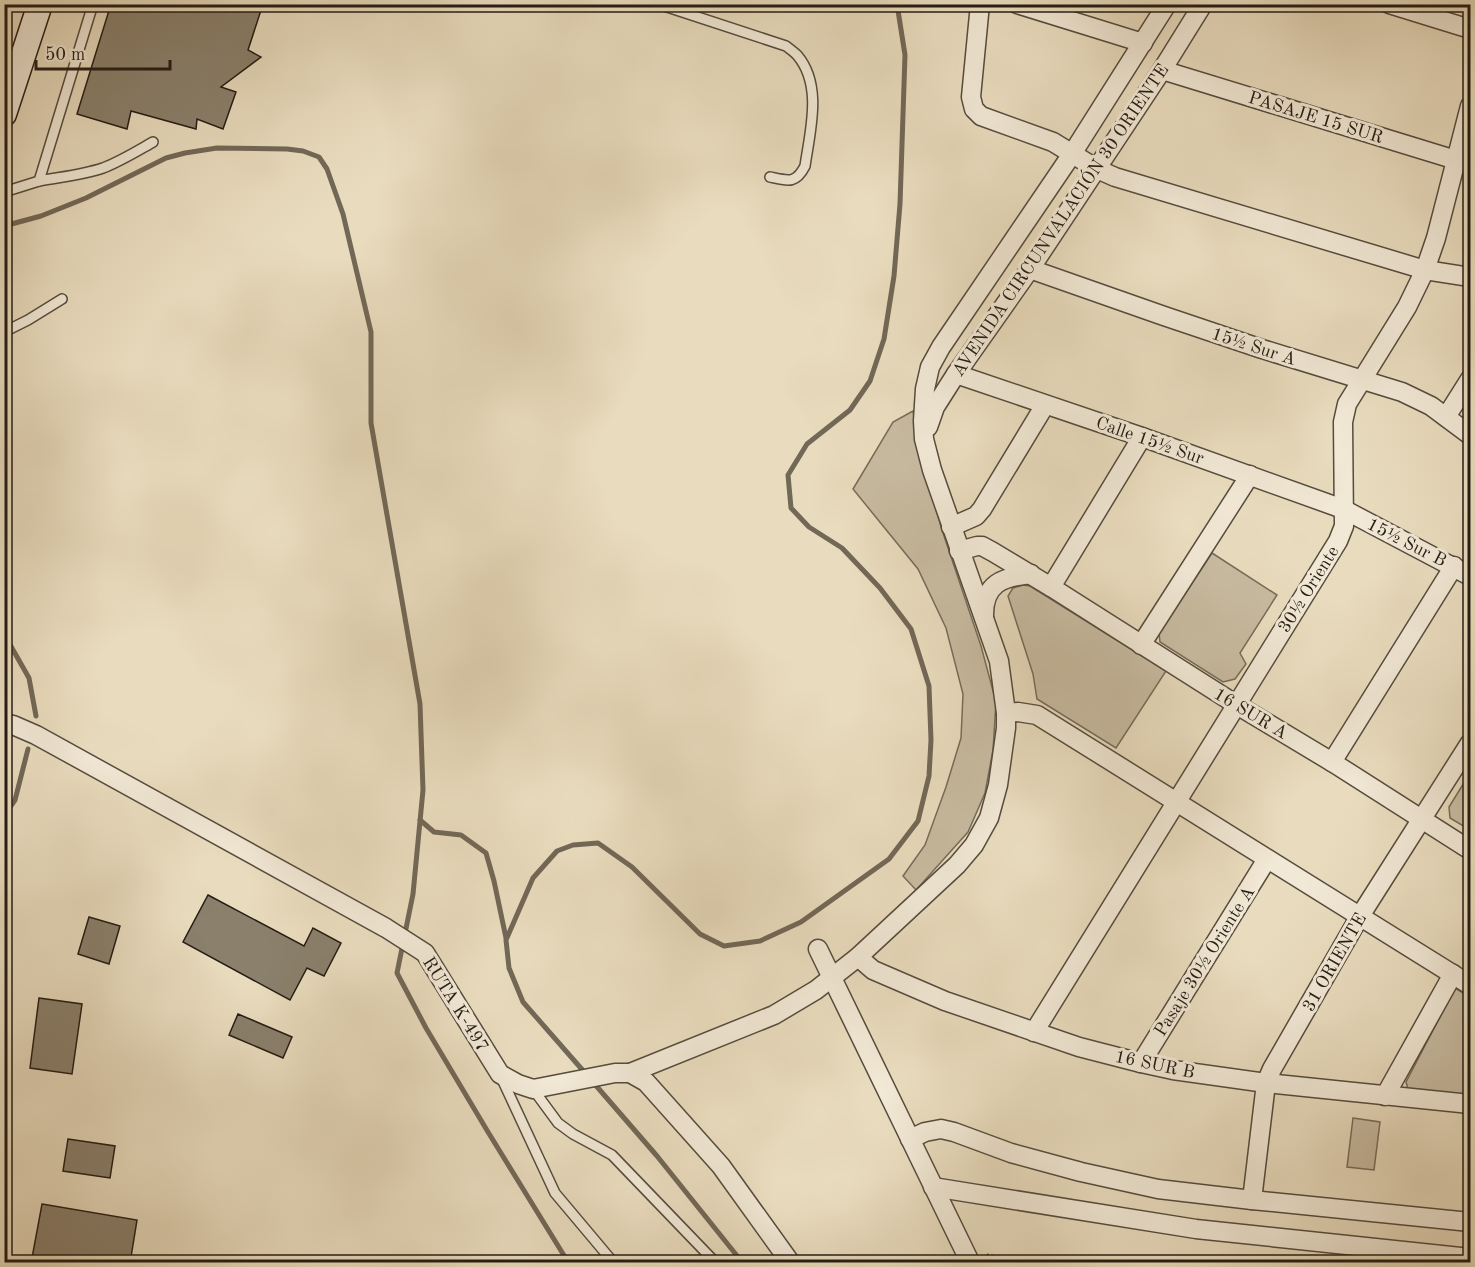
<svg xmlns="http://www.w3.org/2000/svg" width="1475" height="1267" viewBox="0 0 1475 1267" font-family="'Old Standard TT',serif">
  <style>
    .green { fill: #c8bba1; stroke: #766c5a; stroke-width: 1.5 }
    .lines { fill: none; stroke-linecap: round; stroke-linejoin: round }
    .stream { stroke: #726857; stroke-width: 5 }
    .building { fill: #8a806c; stroke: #241c14; stroke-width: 1.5 }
    .service-casing { stroke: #554c3e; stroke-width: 12 }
    .minor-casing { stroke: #554c3e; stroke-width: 21 }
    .secondary-casing { stroke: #241c14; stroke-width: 27 }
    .path { stroke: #241c14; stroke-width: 3; stroke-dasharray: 1.5 3; stroke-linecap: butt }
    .service { stroke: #f1e8d5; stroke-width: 9 }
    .minor { stroke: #f1e8d5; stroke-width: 18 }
    .secondary { stroke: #f1e8d5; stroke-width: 24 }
    .labels { text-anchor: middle; stroke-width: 6; stroke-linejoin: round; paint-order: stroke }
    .street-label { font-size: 18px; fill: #241c14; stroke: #f1e8d5 }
  </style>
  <rect width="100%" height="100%" fill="#e9dcbe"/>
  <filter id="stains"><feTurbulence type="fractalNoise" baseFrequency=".00333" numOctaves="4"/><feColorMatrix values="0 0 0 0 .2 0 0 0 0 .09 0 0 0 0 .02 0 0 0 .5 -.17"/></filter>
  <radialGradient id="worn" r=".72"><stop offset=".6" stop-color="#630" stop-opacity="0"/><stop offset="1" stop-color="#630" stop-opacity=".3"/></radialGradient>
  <g class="green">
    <path d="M 913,411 L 919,452 L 942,530 L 981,646 L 996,702 L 993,750 L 985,793 L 968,832 L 916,890 L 903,876 L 925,845 L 946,787 L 961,738 L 963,694 L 946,628 L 918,569 L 853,489 L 893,422 Z"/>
    <path d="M 1212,553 L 1277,595 L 1240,653 L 1246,664 L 1235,679 L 1223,682 L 1160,642 L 1159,633 Z"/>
    <path d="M 1023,585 L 1030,586 L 1166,671 L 1116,748 L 1037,699 L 1033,674 L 1008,596 L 1013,588 Z"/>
    <path d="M 1470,773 L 1470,830 L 1450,818 L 1449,807 Z"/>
    <path d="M 1455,988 L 1470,997 L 1470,1096 L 1408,1089 L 1406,1082 Z"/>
    <path d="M 1353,1118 L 1380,1122 L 1374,1170 L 1347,1167 Z"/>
  </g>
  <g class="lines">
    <g class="stream">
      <path d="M 4,226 L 41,216 L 86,198 L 166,158 L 185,153 L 217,148 L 287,149 L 303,151 L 319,157 L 327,169 L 343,214 L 371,332 L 371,423 L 420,704 L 423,790 L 413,894 L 397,973 L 426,1028 L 488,1132 L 568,1262"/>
      <path d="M 4,634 L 29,678 L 36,716"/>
      <path d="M 4,816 L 15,800 L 28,749"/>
      <path d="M 420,820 L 434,832 L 461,835 L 486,853 L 494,881 L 506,938"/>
      <path d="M 586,1074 L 523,1002 L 509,968 L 506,940 L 533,878 L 557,851 L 573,845 L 598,843 L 632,867 L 700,934 L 724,946 L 760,941 L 801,922 L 889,859 L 918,821 L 929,776 L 931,740 L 929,686 L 911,629 L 880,588 L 842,548 L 809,527 L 791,508 L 788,475 L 807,444 L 850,410 L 870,381 L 884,339 L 894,276 L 900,204 L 905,55 L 897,4"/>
      <path d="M 592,1081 L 657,1156 L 742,1262"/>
    </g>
  </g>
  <g class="building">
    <path d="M 111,4 L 263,4 L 248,50 L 261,57 L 221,87 L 236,92 L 223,129 L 197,119 L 196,129 L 131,111 L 127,129 L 77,114 Z"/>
    <path d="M 208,895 L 304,946 L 313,928 L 341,943 L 324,976 L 307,968 L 290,1000 L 183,942 Z"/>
    <path d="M 89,917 L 120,926 L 109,964 L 78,954 Z"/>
    <path d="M 39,998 L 82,1004 L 72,1074 L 30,1068 Z"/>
    <path d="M 238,1014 L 292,1037 L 283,1058 L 229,1035 Z"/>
    <path d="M 68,1139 L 115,1146 L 110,1178 L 63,1171 Z"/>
    <path d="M 42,1204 L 137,1220 L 130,1263 L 57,1263 L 32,1258 Z"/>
  </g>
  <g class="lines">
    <g class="service-casing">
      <g id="service">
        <path d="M 658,4 L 786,46 C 790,49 794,52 797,55 C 823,85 810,131 805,166 C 796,184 788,181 770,177"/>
        <path d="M 39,181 C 60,177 83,175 103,168 C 121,161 137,151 153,142"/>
        <path d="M 4,192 L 39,181 L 93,4"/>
        <path d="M 4,332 L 28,320 L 62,299"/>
        <path d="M 501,1077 L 555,1193 L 613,1262"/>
        <path d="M 533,1089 L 558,1123 L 573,1134 L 612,1155 L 715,1262"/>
      </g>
    </g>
    <g class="minor-casing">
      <g id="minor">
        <path d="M 980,4 L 971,97 L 974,109 L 981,116 L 1053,142 L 1097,169 L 1115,177 L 1425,270 L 1470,277"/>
        <path d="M 1017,4 L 1143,43"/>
        <path d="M 1389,4 L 1470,29"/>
        <path d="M 1162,70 L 1456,160 L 1470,161"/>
        <path d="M 1030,269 L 1164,316 L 1262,349 L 1402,392 L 1431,406 L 1470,435"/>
        <path d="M 956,374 L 1142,437 L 1343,509 L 1470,576"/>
        <path d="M 1446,417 L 1470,379"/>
        <path d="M 928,427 L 935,407 L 956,374 L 1030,269 L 1162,70 L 1203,4"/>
        <path d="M 951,527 L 976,516 L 982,509 L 1045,405"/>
        <path d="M 959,551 L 977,546 L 982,546 L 993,552 L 1051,587 L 1237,705 L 1332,762 L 1470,850"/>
        <path d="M 1051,587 L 1142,437"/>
        <path d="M 984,617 C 983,583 1003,577 1031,574"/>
        <path d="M 1141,645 L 1250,475"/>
        <path d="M 1006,713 L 1018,712 L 1037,715 L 1470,985"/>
        <path d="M 4,723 L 13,725 L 36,735 L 386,928 L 425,953 L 500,1074 L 518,1084 L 533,1089 L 615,1073 L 630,1073 L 646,1082 L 721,1166 L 790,1262"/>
        <path d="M 1332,762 L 1454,566"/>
        <path d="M 818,949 L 970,1262"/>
        <path d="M 858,957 L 873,970 L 945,1001 L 1079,1047 L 1141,1063 L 1173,1070 L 1266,1083 L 1470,1104"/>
        <path d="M 1034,1032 L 1338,541 L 1344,526 L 1343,422 L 1347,404 L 1407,307 L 1425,270 L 1436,238 L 1470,106"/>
        <path d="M 1141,1063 L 1267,859"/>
        <path d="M 630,1073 L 774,1015 L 816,990 L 858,957 L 957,865 L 974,845 L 989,818 L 998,785 L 1006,728 L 1006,713 L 999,661 L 932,470 L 924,439 L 923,421 L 925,389 L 930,367 L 941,347 L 1072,154 L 1167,4"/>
        <path d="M 1385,1096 L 1453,974"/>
        <path d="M 910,1139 L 925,1132 L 941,1129 L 954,1132 L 1011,1153 L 1081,1172 L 1158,1189 L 1252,1200 L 1470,1222"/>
        <path d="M 933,1187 L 1196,1229 L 1470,1258"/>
        <path d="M 1252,1200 L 1266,1083 L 1272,1069 L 1360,916 L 1470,743"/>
      </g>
    </g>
    <g class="secondary-casing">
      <path id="secondary" d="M 4,114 L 40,4"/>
    </g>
    <path class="path" d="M 987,1255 L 1027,1262"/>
    <use href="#service" class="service"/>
    <use href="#minor" class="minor"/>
    <use href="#secondary" class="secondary"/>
  </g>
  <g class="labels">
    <g class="street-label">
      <text transform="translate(1316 117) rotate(17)" y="6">PASAJE 15 SUR</text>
      <text transform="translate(1060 220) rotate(-56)" y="6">AVENIDA CIRCUNVALACIÓN 30 ORIENTE</text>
      <text transform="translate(1254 346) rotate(18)" y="6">15½ Sur A</text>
      <text transform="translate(1150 440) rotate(19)" y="6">Calle 15½ Sur</text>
      <text transform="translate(1407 542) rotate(27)" y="6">15½ Sur B</text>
      <text transform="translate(1308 589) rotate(-58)" y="6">30½ Oriente</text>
      <text transform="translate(1251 713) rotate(31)" y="6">16 SUR A</text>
      <text transform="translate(1204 961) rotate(-58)" y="6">Pasaje 30½ Oriente A</text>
      <text transform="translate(1334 962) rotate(-60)" y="6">31 ORIENTE</text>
      <text transform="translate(456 1004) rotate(58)" y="6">RUTA K-497</text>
      <text transform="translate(1155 1064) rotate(12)" y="6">16 SUR B</text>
    </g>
  </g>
  <rect width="1475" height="1267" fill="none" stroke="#e9dcbe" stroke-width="24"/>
  <rect x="6" y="6" width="1463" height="1255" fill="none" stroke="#241c14" stroke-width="3"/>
  <rect x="12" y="12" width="1451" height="1243" fill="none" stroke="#241c14" stroke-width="1.5"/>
  <path d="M36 60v9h134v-9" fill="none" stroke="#241c14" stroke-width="3"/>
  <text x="45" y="60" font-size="18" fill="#241c14" stroke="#f1e8d5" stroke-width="4.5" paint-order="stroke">50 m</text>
  <rect width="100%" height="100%" filter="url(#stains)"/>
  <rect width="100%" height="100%" fill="url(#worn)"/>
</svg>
